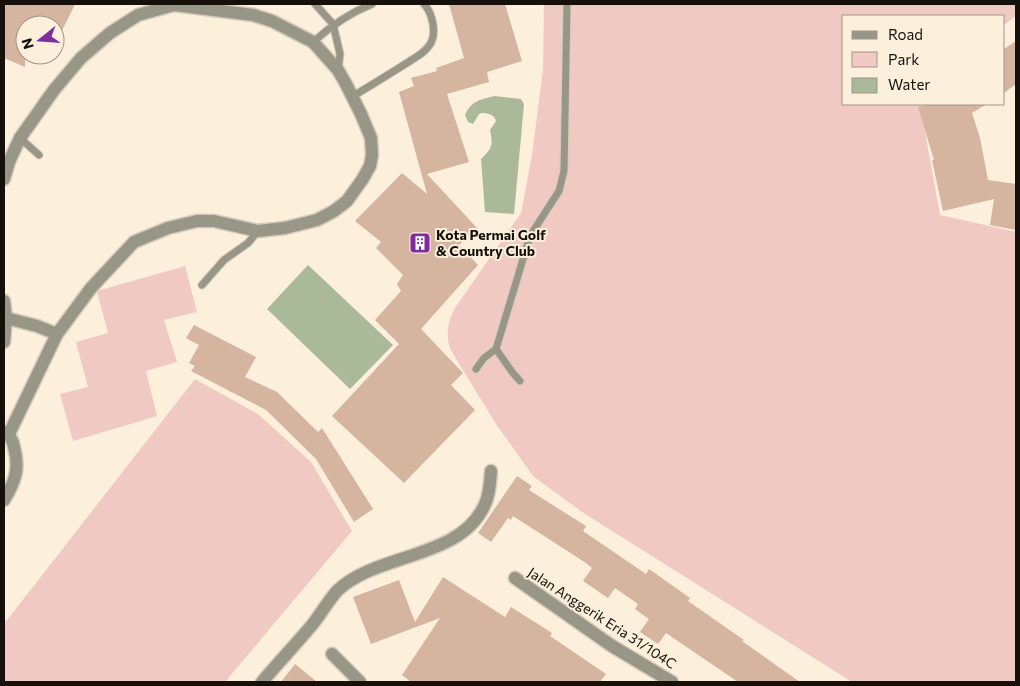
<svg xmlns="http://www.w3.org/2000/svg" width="1020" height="686" viewBox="0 0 1020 686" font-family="Commissioner,sans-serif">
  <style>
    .green { fill: #f0c9c2 }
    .water { fill: #aab999 }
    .building { fill: #d5b5a0 }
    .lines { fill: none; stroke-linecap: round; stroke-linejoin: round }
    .lane-casing { stroke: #d7cbba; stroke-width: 9 }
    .street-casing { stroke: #d7cbba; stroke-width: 15 }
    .lane { stroke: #979687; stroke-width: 7 }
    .street { stroke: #979687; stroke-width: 12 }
    .labels { text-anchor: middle; stroke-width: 4; stroke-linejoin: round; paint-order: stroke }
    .poi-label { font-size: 14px; font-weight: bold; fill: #15110a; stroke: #fcefdc; text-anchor: start }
    .street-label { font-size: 14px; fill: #15110a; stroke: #fcefdc }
  </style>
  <rect width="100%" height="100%" fill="#fcefdc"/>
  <g class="green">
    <path d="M 544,4 L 1016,4 L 1016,16 L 1004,25 L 1004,16 L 844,16 L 844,104 L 920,104 L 940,215 L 1016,232 L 1016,682 L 852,682 L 582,512 L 533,476 L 496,424 L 452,352 C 444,337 448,320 457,305 L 521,213 L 532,155 L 543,70 Z"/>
    <path d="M 185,266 L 197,312 L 164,320 L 177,362 L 146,371 L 157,416 L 73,441 L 60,394 L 88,387 L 76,342 L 108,333 L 97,291 Z"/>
    <path d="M 195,379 L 258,414 L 311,462 L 352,531 L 225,682 L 4,682 L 4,624 Z"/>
  </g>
  <g class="water">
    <path d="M 494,96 L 521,99 L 524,104 L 514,214 L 485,212 L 481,159 C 493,148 493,144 490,130 L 496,121 C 495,115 488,113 482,113 L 479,114 L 473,124 L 468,122 L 465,115 C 472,100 480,100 494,96 Z"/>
    <path d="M 308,265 L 393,345 L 350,389 L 267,309 Z"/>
  </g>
  <g class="building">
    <path d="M 4,4 L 75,4 L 55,45 L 55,25 L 25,25 L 25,67 L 4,58 Z"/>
    <path d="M 449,4 L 505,4 L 522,61 L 487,72 L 489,82 L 447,94 L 469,162 L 427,174 L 477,228 L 459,245 L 478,265 L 421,329 L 463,373 L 451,385 L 475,410 L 404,483 L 332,416 L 399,344 L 375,320 L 401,291 L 397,284 L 403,275 L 376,248 L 381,242 L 355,221 L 402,173 L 427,194 L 399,92 L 414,86 L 411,78 L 437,71 L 436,68 L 464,58 Z"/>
    <path d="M 1016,41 L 1016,84 L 1004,93 L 1004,49 Z"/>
    <path d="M 928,104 L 987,104 L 972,113 L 980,138 L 988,180 L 1016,184 L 1016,230 L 990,225 L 994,199 L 943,211 L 932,160 L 934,160 L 918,107 Z"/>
    <path d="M 194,325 L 256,357 L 245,377 L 277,392 L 318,432 L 322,428 L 373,509 L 354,522 L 316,459 L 266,410 L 191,371 L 195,366 L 189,363 L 199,345 L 186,338 Z"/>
    <path d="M 517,476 L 532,486 L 529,490 L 586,526 L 583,531 L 646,574 L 649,569 L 690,598 L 688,601 L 744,640 L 742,641 L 800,682 L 738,682 L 666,633 L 658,644 L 640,632 L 649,619 L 635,609 L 638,604 L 615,588 L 608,598 L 583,581 L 592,568 L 586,563 L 513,516 L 511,520 L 508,518 L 491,542 L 478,533 Z"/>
    <path d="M 443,577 L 505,617 L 511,607 L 552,633 L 550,636 L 606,674 L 600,682 L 411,682 L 402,675 L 440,618 L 371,644 L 353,597 L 399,580 L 415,622 Z"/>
    <path d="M 295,664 L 317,682 L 281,682 Z"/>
  </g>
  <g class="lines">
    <g class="lane-casing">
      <g id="lane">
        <path d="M 315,4 L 333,24 L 340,54 L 338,70"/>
        <path d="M 313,42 C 332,25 349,13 372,4"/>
        <path d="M 353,96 C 372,85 391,73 410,61 C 416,57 424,53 428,47 C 438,36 433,14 424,4"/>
        <path d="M 20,138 L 39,155"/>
        <path d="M 202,285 L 224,260 L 248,243 L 258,231"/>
        <path d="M 496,349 L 512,372 L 520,381"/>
        <path d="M 476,369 L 484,358 L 496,349 L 530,236 L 559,191 L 564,171 L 567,4"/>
      </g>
    </g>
    <g class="street-casing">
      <g id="street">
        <path d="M 4,179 L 9,162 L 20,138 L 54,90 L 81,58 L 110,33 L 138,15 L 174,5 L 253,15 L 272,21 L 313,42 L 338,70 L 346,84 L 361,114 L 371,138 L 372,155 L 370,166 L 362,180 L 347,201 L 334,211 L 317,220 L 285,228 L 258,231 L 214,221 L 197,221 L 168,228 L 134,242 L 91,288 L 57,334 L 9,434"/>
        <path d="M 4,301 L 6,318 L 4,342"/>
        <path d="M 6,318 L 37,326 L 57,334"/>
        <path d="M 4,432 C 10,435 13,441 14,447 C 20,469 15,482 4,500"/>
        <path d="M 515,578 L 612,646 L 672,682"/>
        <path d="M 332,654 L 360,682"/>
        <path d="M 262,682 C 278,663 296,644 312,625 C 321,614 328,601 337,591 C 377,552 461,560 485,504 C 490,494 490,482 491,471"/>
      </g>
    </g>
    <use href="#lane" class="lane"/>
    <use href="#street" class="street"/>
  </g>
  <defs>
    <g id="building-square" transform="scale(1.125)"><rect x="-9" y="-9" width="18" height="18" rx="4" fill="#7f2c9c" stroke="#fcefdc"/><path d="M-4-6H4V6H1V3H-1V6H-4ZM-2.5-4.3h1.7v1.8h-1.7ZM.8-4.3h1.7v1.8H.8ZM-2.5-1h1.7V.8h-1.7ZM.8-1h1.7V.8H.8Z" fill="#fff"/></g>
  </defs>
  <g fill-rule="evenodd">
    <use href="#building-square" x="420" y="243"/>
  </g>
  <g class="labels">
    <g class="poi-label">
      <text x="436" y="240">Kota Permai Golf<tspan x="436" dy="16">&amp; Country Club</tspan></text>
    </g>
    <g class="street-label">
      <text transform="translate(602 618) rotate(33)" y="5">Jalan Anggerik Eria 31/104C</text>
    </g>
  </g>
  <rect width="1020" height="686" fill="none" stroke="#15110a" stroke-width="10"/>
  <rect x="842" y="15" width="162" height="90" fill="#fcefdc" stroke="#a09688"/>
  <rect x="852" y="31" width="25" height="8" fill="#979687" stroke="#a09688"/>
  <text x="888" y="40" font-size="15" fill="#15110a">Road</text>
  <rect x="852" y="52" width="25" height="15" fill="#f0c9c2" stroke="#a09688"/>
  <text x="888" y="65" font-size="15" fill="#15110a">Park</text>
  <rect x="852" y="78" width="25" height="15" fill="#aab999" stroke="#a09688"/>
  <text x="888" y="90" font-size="15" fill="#15110a">Water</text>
  <g transform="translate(40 40) rotate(253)"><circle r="24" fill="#fcefdc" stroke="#a09688"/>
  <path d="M0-4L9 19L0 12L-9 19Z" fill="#7f2c9c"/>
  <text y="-8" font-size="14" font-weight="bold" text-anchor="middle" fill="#15110a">N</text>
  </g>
</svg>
